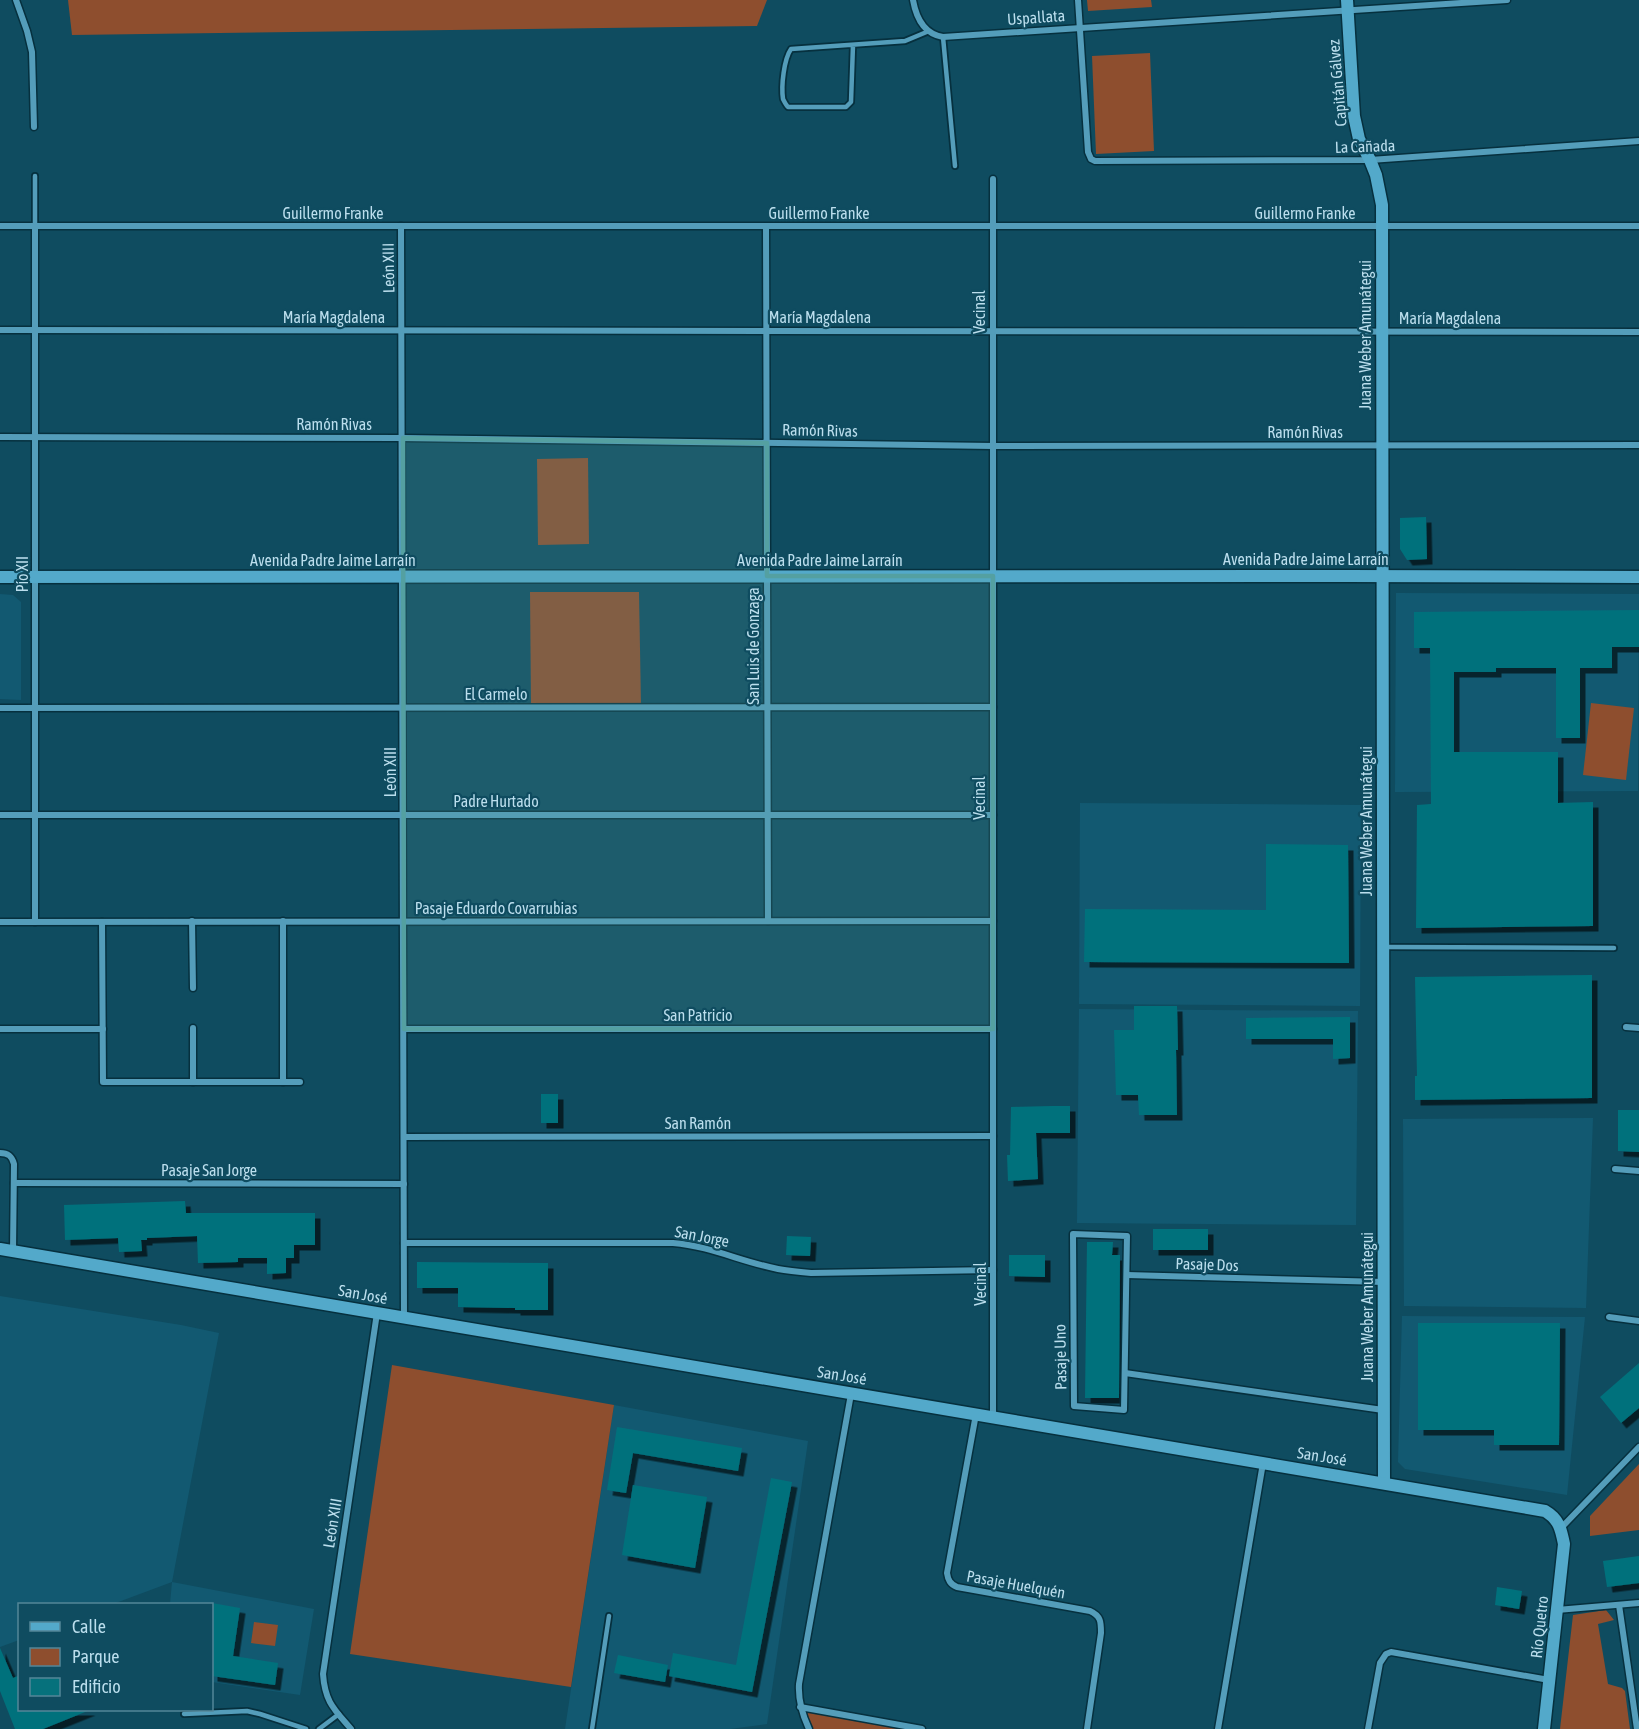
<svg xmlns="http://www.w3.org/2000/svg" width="1639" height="1729" viewBox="0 0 1639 1729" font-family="'Asap Condensed',sans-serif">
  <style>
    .built { fill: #125971 }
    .green { fill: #8e4e2e }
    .building { fill: #06717c; filter: url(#shadow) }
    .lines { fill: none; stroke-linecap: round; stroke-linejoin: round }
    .lane-casing { stroke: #06303e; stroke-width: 8 }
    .street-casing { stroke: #06303e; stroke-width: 9 }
    .secondary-casing { stroke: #06303e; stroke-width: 15 }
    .lane { stroke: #549dba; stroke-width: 4.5 }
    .street { stroke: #549dba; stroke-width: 6 }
    .secondary { stroke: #53a9ca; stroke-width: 12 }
    .marked { fill: #54a0a1; fill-opacity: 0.2; stroke: #54a0a1; stroke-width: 4.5; stroke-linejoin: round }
    .labels { text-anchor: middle; stroke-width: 4.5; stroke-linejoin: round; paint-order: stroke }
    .street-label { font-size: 16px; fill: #bbdeed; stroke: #0f4c60 }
  </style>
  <defs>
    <filter id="shadow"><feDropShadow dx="5.5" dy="5.5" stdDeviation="0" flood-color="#0009"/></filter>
  </defs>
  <rect width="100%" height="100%" fill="#0f4c60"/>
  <g class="built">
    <path d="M 1396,593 L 1639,594 L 1638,791 L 1395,792 Z"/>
    <path d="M 0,594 L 13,595 L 21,602 L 21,700 L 0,699 Z"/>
    <path d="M 1080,803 L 1361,805 L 1360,1006 L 1079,1004 Z"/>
    <path d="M 1079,1009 L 1358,1011 L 1356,1225 L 1077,1223 Z"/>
    <path d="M 1593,1118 L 1586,1308 L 1404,1306 L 1403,1119 Z"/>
    <path d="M 0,1296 L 181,1325 L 219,1333 L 172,1582 L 314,1609 L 300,1695 L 212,1682 L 212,1604 L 170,1604 L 172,1582 L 113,1604 L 20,1604 L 19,1640 L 0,1647 Z"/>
    <path d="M 1402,1316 L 1585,1317 L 1567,1495 L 1405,1469 L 1398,1462 Z"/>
    <path d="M 614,1405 L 808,1441 L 767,1724 L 730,1729 L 565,1729 Z"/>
  </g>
  <g class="green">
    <path d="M 68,0 L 767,0 L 757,26 L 72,35 Z"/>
    <path d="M 1087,0 L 1151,0 L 1152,7 L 1088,11 Z"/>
    <path d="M 1150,53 L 1154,151 L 1096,154 L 1092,56 Z"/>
    <path d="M 588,458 L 589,544 L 538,545 L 537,459 Z"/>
    <path d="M 530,592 L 639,592 L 641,706 L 531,708 Z"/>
    <path d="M 1591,703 L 1634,708 L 1626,780 L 1583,775 Z"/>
    <path d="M 392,1365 L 614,1405 L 571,1687 L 350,1654 Z"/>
    <path d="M 1639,1464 L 1639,1530 L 1590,1536 L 1590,1516 Z"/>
    <path d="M 1606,1610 L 1614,1620 L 1598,1624 L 1608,1684 L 1622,1688 L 1625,1691 L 1630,1729 L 1560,1729 L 1573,1615 Z"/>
    <path d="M 254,1622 L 278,1625 L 275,1646 L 251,1643 Z"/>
    <path d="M 806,1711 L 904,1729 L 813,1729 Z"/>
  </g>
  <g class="building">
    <path d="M 1426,517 L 1427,559 L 1407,560 L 1400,549 L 1400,518 Z"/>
    <path d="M 1639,610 L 1639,647 L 1612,647 L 1612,668 L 1580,668 L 1580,738 L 1556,738 L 1556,668 L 1496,668 L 1496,672 L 1454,672 L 1454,752 L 1558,752 L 1558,803 L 1593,802 L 1593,926 L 1416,928 L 1417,805 L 1431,804 L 1430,648 L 1414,648 L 1414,612 Z"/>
    <path d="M 1266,844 L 1348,845 L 1349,963 L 1084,962 L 1085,909 L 1266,910 Z"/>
    <path d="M 1592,975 L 1592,1098 L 1415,1100 L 1415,1076 L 1417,1076 L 1415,977 Z"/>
    <path d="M 1134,1006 L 1177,1006 L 1178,1050 L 1176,1050 L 1177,1115 L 1139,1115 L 1138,1095 L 1116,1095 L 1114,1030 L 1134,1030 Z"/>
    <path d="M 1350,1017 L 1350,1058 L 1333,1059 L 1333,1039 L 1246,1039 L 1246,1018 Z"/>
    <rect x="541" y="1094" width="17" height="29"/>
    <path d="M 1052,1106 L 1070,1106 L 1070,1133 L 1036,1133 L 1038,1179 L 1008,1181 L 1007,1155 L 1010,1155 L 1011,1107 Z"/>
    <path d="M 1618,1110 L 1639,1110 L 1639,1152 L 1618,1151 Z"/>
    <path d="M 185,1201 L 186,1213 L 315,1213 L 315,1245 L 294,1245 L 294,1258 L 286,1258 L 286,1273 L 267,1274 L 267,1258 L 238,1258 L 238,1262 L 198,1263 L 197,1236 L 147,1238 L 147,1240 L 141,1240 L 142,1251 L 119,1252 L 118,1238 L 65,1240 L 64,1205 Z"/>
    <rect x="1153" y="1229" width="55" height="21"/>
    <path d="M 787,1236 L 811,1237 L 810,1256 L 786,1255 Z"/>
    <path d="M 1087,1242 L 1113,1242 L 1112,1255 L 1120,1255 L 1119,1398 L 1085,1398 Z"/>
    <path d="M 1009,1255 L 1045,1255 L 1045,1277 L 1009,1276 Z"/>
    <path d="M 417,1262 L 548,1263 L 548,1310 L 515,1310 L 515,1308 L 458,1307 L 458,1288 L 417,1288 Z"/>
    <path d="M 1418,1323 L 1560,1323 L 1559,1445 L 1494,1445 L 1494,1430 L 1418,1430 Z"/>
    <path d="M 1639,1363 L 1639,1408 L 1621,1423 L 1600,1397 Z"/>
    <path d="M 617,1427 L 742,1448 L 738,1471 L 633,1453 L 626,1493 L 607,1490 Z"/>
    <path d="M 771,1478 L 792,1482 L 752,1692 L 669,1676 L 673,1653 L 736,1665 Z"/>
    <path d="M 633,1485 L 707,1497 L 695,1568 L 622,1555 Z"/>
    <path d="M 1639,1556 L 1639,1583 L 1607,1587 L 1603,1561 Z"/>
    <path d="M 1497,1587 L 1522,1591 L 1519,1609 L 1495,1605 Z"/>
    <path d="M 212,1603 L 240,1608 L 233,1656 L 278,1663 L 275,1685 L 212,1676 Z"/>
    <path d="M 0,1648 L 13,1678 L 20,1675 L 20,1710 L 90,1710 L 43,1729 L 15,1729 L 0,1691 Z"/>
    <path d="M 618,1655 L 668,1665 L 665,1682 L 614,1673 Z"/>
  </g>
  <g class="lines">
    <g class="lane-casing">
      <g id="lane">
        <path d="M 943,37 L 955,166"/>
        <path d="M 853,45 L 851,102 L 846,107 L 788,107 C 786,105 784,101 783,99 C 781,86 784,59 791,49 L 905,41 L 929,31"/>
        <path d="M 35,176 L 35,227"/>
        <path d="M 1386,947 L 1614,948"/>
        <path d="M 184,1714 L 247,1711 L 260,1714 L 306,1729"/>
        <path d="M 319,1729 L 339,1714"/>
        <path d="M 592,1729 L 609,1616"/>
      </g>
    </g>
    <g class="street-casing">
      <g id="street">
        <path d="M 16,0 L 27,31 L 32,52 L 34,127"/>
        <path d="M 913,0 C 916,17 924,34 943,37 L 1507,0"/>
        <path d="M 1078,0 L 1088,152 L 1091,159 L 1095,161 L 1370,160 L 1639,141"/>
        <path d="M 993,179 L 993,1416"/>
        <path d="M 0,226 L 1639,226"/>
        <path d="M 401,226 L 404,1317"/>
        <path d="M 35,227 L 35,922"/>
        <path d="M 766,227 L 768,921"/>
        <path d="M 0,330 L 1639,332"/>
        <path d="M 0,437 L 403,438 L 993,446 L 1639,445"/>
        <path d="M 0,708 L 993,707"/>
        <path d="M 0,815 L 993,815"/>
        <path d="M 192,921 L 193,988"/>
        <path d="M 0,922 L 993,921"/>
        <path d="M 102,922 L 103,1082 L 300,1082"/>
        <path d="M 1626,1027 L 1639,1028"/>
        <path d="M 193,1028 L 193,1082"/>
        <path d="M 0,1029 L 103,1029"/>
        <path d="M 404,1029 L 993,1029"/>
        <path d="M 283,1082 L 283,921"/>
        <path d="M 404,1137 L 993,1136"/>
        <path d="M 0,1153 C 8,1153 12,1156 14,1164 L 13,1251"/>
        <path d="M 1615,1169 L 1639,1171"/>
        <path d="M 14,1183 L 404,1184"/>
        <path d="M 1073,1234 L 1127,1236 L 1124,1410 L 1074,1406 Z"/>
        <path d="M 404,1243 L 673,1243 C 710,1246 742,1262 778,1269 C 789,1271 800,1272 811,1273 L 993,1270"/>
        <path d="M 1127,1275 L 1384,1282"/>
        <path d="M 1609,1317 L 1639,1321"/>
        <path d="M 1125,1373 L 1383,1410"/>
        <path d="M 976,1414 L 947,1573 C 948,1580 950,1584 957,1587 L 1090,1611 C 1101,1616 1101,1622 1101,1633 L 1087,1729"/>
        <path d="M 1561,1528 L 1639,1447"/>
        <path d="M 1619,1605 L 1637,1729"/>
        <path d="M 1557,1610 L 1639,1603"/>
        <path d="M 800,1707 L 922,1729"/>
        <path d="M 351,1729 C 334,1709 325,1702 323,1674 L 377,1313"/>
        <path d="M 809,1729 C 802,1714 798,1701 799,1684 L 851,1394"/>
        <path d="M 1218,1729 L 1263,1463"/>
        <path d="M 1368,1729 L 1380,1663 L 1386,1654 L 1391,1652 L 1549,1680"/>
      </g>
    </g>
    <g class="secondary-casing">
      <g id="secondary">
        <path d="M 1347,0 L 1354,116 L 1359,139 L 1370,160 L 1376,175 L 1382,205 L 1384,1483"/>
        <path d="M 0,577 L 1347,576 L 1639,577"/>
        <path d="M 0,1249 L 1545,1511 C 1559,1519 1561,1529 1564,1544 L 1544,1729"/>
      </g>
    </g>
    <use href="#lane" class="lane"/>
    <use href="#street" class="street"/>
    <use href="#secondary" class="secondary"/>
  </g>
  <path class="marked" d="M 403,438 L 767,443 L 767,576 L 993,576 L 993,1029 L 404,1029 Z"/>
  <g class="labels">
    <g class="street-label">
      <text transform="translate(1036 17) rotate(-4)" y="6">Uspallata</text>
      <text transform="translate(1337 83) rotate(-95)" y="6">Capitán Gálvez</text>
      <text transform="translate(1365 146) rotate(-2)" y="6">La Cañada</text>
      <text x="333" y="219">Guillermo Franke</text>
      <text x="819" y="219">Guillermo Franke</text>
      <text x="1305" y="219">Guillermo Franke</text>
      <text transform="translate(388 268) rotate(-91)" y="6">León XIII</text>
      <text transform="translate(979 312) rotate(-90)" y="6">Vecinal</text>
      <text x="334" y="323">María Magdalena</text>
      <text x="820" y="323">María Magdalena</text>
      <text x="1450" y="324">María Magdalena</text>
      <text transform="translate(1365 335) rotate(-90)" y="6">Juana Weber Amunátegui</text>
      <text x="334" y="430">Ramón Rivas</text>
      <text transform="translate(820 430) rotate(1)" y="6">Ramón Rivas</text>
      <text x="1305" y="438">Ramón Rivas</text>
      <text x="1306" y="565">Avenida Padre Jaime Larraín</text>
      <text x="333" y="566">Avenida Padre Jaime Larraín</text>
      <text x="820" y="566">Avenida Padre Jaime Larraín</text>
      <text transform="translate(22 574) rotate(-90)" y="6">Pío XII</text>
      <text transform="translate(753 646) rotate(-90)" y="6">San Luis de Gonzaga</text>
      <text x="496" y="700">El Carmelo</text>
      <text transform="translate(390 772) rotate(-90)" y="6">León XIII</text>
      <text transform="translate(979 798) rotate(-90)" y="6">Vecinal</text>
      <text x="496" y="807">Padre Hurtado</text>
      <text transform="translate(1366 821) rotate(-90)" y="6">Juana Weber Amunátegui</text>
      <text x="496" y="914">Pasaje Eduardo Covarrubias</text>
      <text x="698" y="1021">San Patricio</text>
      <text x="698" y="1129">San Ramón</text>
      <text x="209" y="1176">Pasaje San Jorge</text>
      <text transform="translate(702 1236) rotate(11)" y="6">San Jorge</text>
      <text transform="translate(1207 1264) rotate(2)" y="6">Pasaje Dos</text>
      <text transform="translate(980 1284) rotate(-90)" y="6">Vecinal</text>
      <text transform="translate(363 1294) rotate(10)" y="6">San José</text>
      <text transform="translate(1367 1307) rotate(-90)" y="6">Juana Weber Amunátegui</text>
      <text transform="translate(1060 1357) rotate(-91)" y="6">Pasaje Uno</text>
      <text transform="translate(842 1375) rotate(9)" y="6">San José</text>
      <text transform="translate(1322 1456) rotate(9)" y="6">San José</text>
      <text transform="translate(332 1523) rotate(-81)" y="6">León XIII</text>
      <text transform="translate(1016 1584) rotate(10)" y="6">Pasaje Huelquén</text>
      <text transform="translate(1539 1627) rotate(-84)" y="6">Río Quetro</text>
    </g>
  </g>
  <rect x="18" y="1603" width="195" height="108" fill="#0f4c60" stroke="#548698" stroke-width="1.5"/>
  <rect x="30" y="1622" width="30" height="9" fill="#53a9ca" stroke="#548698" stroke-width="1.5"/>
  <text x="72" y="1633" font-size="18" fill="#bbdeed">Calle</text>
  <rect x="30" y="1648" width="30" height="18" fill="#8e4e2e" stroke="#548698" stroke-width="1.5"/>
  <text x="72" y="1663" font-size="18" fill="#bbdeed">Parque</text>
  <rect x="30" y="1678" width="30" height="18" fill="#06717c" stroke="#548698" stroke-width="1.5"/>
  <text x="72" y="1693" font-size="18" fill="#bbdeed">Edificio</text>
</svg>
